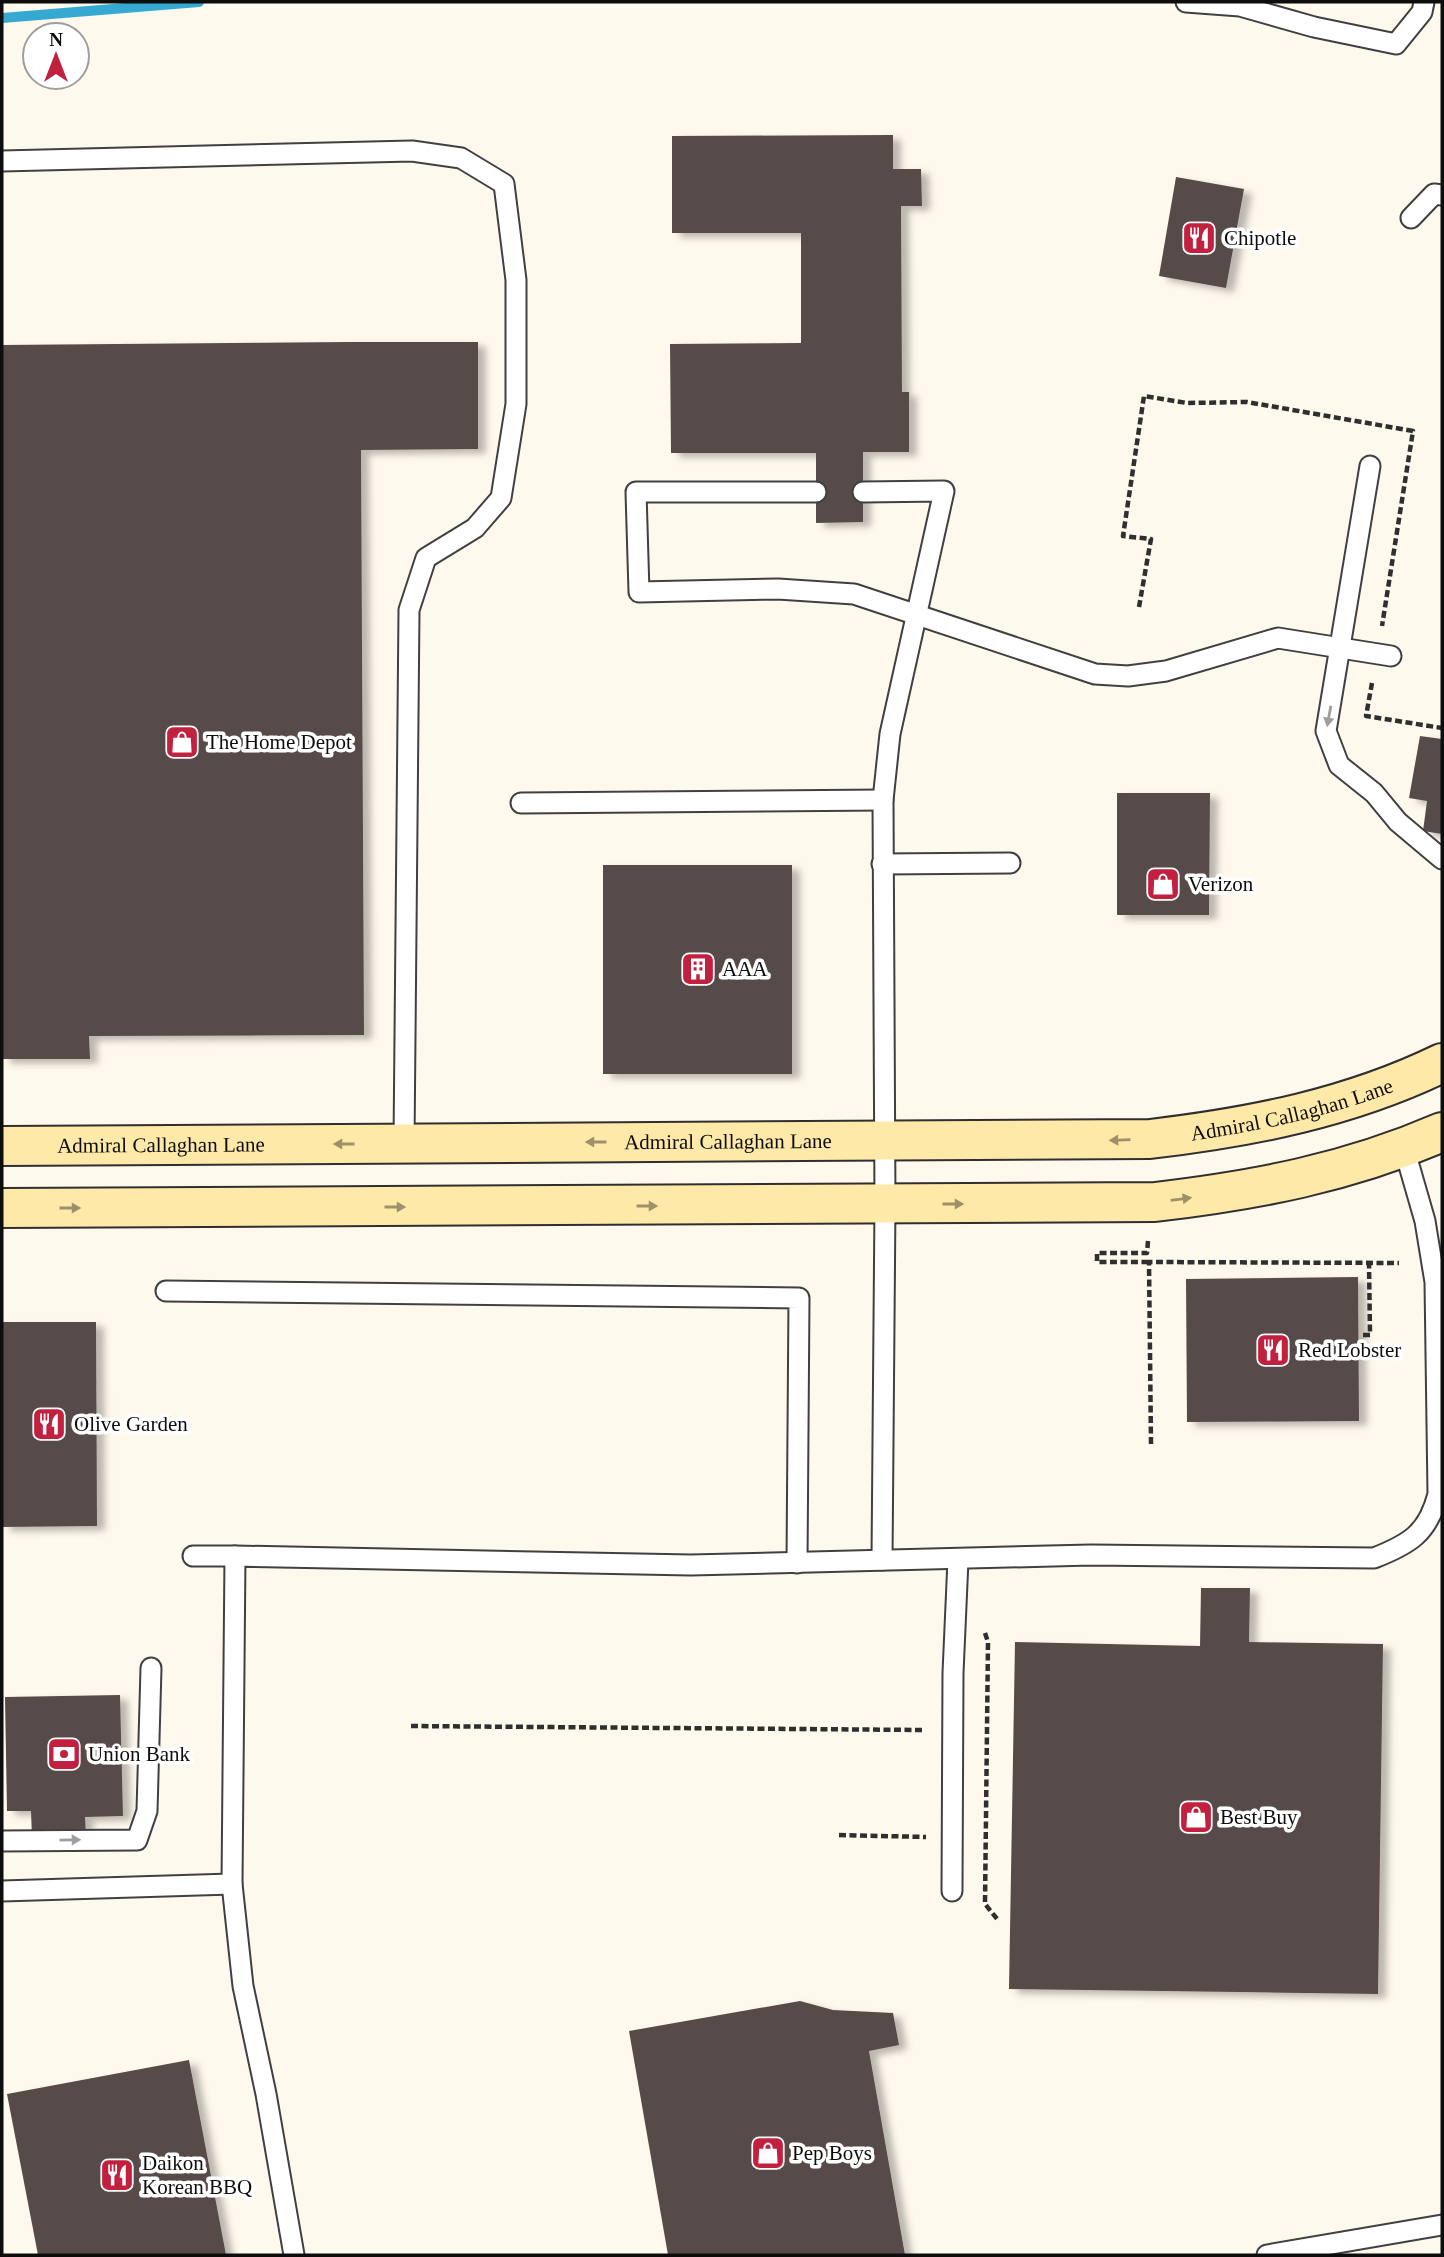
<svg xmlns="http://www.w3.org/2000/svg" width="1444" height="2257" viewBox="0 0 1444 2257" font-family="Georgia,serif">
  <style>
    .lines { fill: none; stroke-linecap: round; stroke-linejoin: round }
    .stream { stroke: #35a9d1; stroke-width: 10 }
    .building { fill: #564c49; filter: url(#shadow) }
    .service-casing { stroke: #404040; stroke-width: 23 }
    .secondary-casing { stroke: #2f2f2f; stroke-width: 42 }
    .path { stroke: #2f2f2f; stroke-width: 4.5; stroke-dasharray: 7 3.5; stroke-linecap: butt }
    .service { stroke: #fff; stroke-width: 19 }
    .secondary { stroke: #ffe9a8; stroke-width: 38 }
    .oneway { fill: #9e9e9e }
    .oneway2 { fill: #9e916a }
    .labels { text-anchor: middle; stroke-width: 7; stroke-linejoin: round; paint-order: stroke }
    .poi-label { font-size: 21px; fill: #0d0d0d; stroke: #fff; text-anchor: start }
    .street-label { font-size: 21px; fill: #0d0d0d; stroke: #fff }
  </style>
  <defs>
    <filter id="shadow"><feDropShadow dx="8" dy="4.5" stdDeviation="3.5" flood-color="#0004"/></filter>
  </defs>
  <rect width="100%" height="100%" fill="#fff9ed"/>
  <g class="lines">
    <path class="stream" d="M 2,18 L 199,2"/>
  </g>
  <g class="building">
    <path d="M 893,135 L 893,169 L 921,169 L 922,206 L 901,206 L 902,392 L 909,392 L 909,452 L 863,452 L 863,522 L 816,523 L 816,453 L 671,453 L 670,344 L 801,343 L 801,233 L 672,233 L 672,136 Z"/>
    <path d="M 1176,177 L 1244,189 L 1226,288 L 1159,276 Z"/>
    <path d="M 347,342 L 478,342 L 478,449 L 361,450 L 364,1035 L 89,1036 L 90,1059 L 2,1059 L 2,345 Z"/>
    <path d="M 1420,736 L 1442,739 L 1442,834 L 1423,831 L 1427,801 L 1409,798 Z"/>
    <path d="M 1117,793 L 1210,793 L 1209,915 L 1117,915 Z"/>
    <rect x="603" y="865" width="189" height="209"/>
    <path d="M 1358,1277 L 1359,1421 L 1187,1422 L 1186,1279 Z"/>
    <path d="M 2,1322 L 96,1322 L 97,1526 L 2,1527 Z"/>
    <path d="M 1201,1588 L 1250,1588 L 1249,1642 L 1383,1644 L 1378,1994 L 1009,1989 L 1015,1642 L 1200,1646 Z"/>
    <path d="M 120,1695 L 123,1816 L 85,1817 L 86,1836 L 32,1837 L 31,1811 L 7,1811 L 5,1697 Z"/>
    <path d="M 800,2001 L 833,2010 L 893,2013 L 899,2045 L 869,2051 L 905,2255 L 668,2255 L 629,2031 Z"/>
    <path d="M 189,2060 L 226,2255 L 38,2255 L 7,2094 Z"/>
  </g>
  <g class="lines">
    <g class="service-casing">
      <g id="service">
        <path d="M 1186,2 L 1240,6 L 1314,27 L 1396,44 L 1422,12 L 1424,2"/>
        <path d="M 2,161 L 412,151 L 461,158 L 504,184 L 516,280 L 516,404 L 501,498 L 475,528 L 426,558 L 409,610 L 404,1143"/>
        <path d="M 1411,218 L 1434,194 L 1442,195"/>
        <path d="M 1370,466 L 1326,731 L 1339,765 L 1374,793 L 1398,822 L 1442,859"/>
        <path d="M 816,492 L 636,492 L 639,592 L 778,589 L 854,594 L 1095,674 L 1128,676 L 1166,671 L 1278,638 L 1391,656"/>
        <path d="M 863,492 L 944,491 L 890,734 L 883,800 L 885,1204 L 882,1560"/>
        <path d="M 521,803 L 883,800"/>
        <path d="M 882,864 L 1010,863"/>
        <path d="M 166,1291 L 799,1298 L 797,1563"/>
        <path d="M 193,1556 L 235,1556"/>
        <path d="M 2,1841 L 137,1840 L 147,1811 L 151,1668"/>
        <path d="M 2,1891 L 232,1884"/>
        <path d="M 952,1891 L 953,1673 L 958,1560"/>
        <path d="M 294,2255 L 266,2094 L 243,1986 L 232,1884 L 235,1556 L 691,1565 L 1091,1555 L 1374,1558 C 1410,1544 1428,1533 1438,1494 L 1435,1282 L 1425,1221 L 1404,1148"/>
        <path d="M 1267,2255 L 1442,2225"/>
      </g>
    </g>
    <g class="secondary-casing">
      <g id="secondary">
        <path id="s1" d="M 2,1146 L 1150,1139 C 1252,1127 1349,1108 1442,1063"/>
        <path d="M 2,1208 L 1155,1202 C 1257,1190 1347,1173 1442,1132"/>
      </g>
    </g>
    <g class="path">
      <path d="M 1139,607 L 1151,539 L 1123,536 L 1144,396 L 1187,403 L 1247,402 L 1413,431 L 1382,626"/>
      <path d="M 1372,683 L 1366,716 L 1442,728"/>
      <path d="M 1148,1241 L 1147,1253 L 1097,1253 L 1097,1262 L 1149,1262"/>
      <path d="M 1363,1335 L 1370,1335 L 1369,1263"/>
      <path d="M 1151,1444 L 1149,1262 L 1399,1263"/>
      <path d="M 985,1633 L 988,1642 L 985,1904 L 998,1920"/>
      <path d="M 411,1726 L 925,1730"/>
      <path d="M 839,1835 L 926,1837"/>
    </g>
    <use href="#service" class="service"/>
    <use href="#secondary" class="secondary"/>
  </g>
  <defs><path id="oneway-solid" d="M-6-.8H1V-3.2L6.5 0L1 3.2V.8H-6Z" transform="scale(1.75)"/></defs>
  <g class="oneway">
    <use href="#oneway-solid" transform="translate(1329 716) rotate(100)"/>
    <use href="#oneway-solid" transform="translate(70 1840) rotate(-1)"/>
  </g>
  <g class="oneway2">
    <use href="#oneway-solid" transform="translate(1120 1140) rotate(178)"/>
    <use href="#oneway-solid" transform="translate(596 1142) rotate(180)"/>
    <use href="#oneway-solid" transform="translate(344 1144) rotate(180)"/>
    <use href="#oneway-solid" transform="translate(1181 1199) rotate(-7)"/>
    <use href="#oneway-solid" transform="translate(953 1204)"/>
    <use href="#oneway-solid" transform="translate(647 1206)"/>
    <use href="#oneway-solid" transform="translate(395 1207)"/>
    <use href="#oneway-solid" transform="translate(70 1208)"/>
  </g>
  <defs>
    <g id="restaurant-square" transform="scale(1.75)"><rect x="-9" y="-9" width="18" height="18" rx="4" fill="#c1213f" stroke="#fff"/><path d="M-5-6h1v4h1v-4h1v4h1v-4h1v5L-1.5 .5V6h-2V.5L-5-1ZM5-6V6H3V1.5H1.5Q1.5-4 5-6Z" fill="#fff"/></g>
    <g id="shop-square" transform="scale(1.75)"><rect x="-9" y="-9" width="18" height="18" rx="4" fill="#c1213f" stroke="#fff"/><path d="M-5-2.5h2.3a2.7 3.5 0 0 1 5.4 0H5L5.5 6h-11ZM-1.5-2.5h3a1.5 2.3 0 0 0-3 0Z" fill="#fff"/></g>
    <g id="building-square" transform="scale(1.75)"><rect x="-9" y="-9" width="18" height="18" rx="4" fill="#c1213f" stroke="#fff"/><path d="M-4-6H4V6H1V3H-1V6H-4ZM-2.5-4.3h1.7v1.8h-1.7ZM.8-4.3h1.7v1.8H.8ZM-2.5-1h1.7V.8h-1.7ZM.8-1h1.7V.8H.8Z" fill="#fff"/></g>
    <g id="bank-square" transform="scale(1.75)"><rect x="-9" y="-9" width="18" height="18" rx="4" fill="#c1213f" stroke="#fff"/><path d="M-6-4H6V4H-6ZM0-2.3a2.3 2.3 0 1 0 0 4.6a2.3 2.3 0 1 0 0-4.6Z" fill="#fff"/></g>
  </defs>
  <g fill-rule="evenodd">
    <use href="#restaurant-square" x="1199" y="238"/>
    <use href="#shop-square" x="182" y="742"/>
    <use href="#shop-square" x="1163" y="884"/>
    <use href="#building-square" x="698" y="969"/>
    <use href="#restaurant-square" x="1273" y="1350"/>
    <use href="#restaurant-square" x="49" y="1424"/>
    <use href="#bank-square" x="64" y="1754"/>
    <use href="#shop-square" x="1196" y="1817"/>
    <use href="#shop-square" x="768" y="2153"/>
    <use href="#restaurant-square" x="117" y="2175"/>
  </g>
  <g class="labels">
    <g class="poi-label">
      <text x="1224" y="245">Chipotle</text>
      <text x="206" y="749">The Home Depot</text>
      <text x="1188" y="891">Verizon</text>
      <text x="722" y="976">AAA</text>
      <text x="1298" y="1357">Red Lobster</text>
      <text x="74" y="1431">Olive Garden</text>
      <text x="88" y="1761">Union Bank</text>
      <text x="1220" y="1824">Best Buy</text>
      <text x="792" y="2160">Pep Boys</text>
      <text x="142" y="2170">Daikon<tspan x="142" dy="24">Korean BBQ</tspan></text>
    </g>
    <g class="street-label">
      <text dy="7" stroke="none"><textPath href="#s1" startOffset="1293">Admiral Callaghan Lane</textPath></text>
      <text dy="7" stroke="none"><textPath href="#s1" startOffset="726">Admiral Callaghan Lane</textPath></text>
      <text dy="7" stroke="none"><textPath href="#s1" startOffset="159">Admiral Callaghan Lane</textPath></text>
    </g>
  </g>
  <rect width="1444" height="2257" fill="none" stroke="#0d0d0d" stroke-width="7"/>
  <g transform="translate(56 56)"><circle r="33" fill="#ffffff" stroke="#9e9e9e" stroke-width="2"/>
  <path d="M0-5L12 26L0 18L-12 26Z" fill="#c1213f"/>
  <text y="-10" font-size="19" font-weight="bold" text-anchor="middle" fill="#0d0d0d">N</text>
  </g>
</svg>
